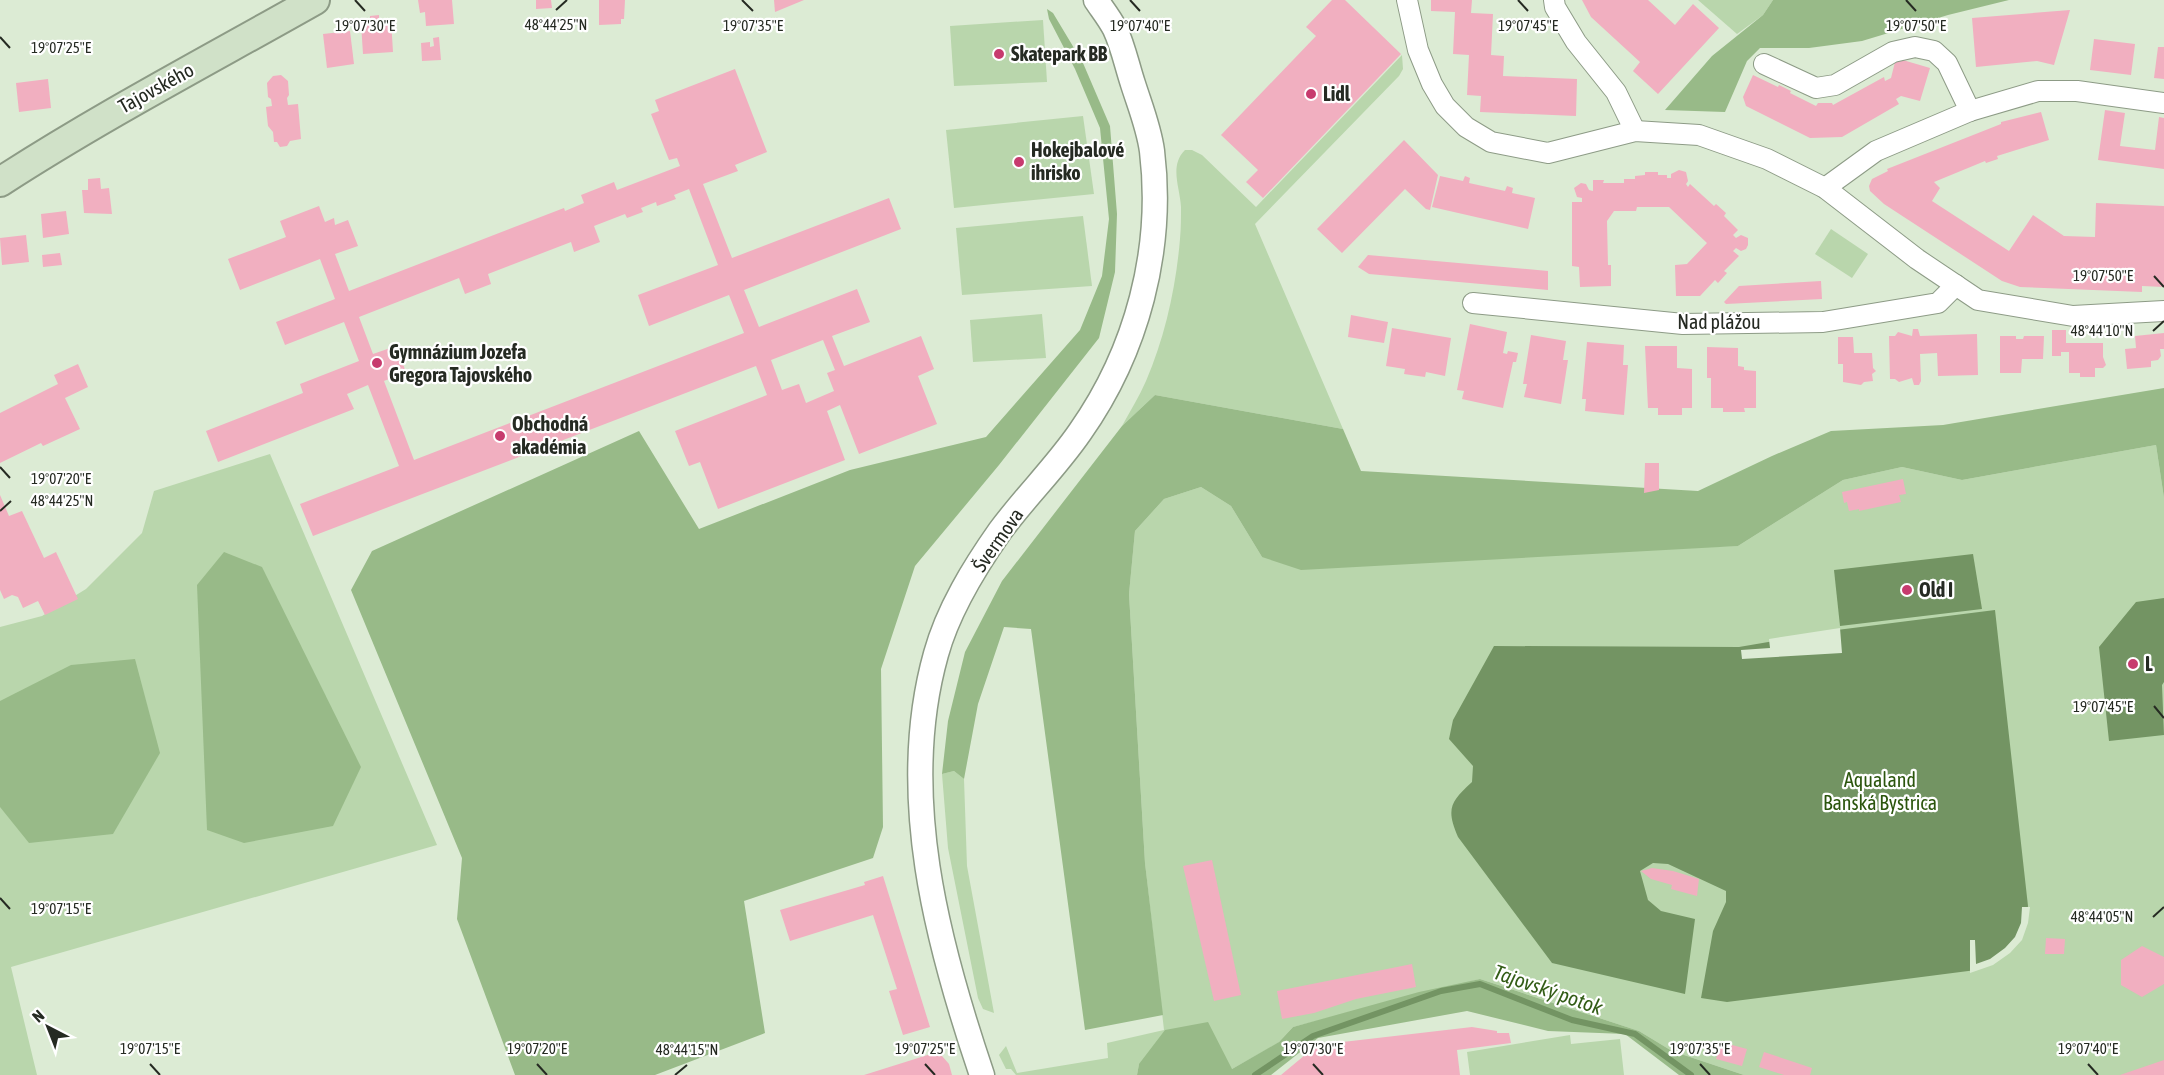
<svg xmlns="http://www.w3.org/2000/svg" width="2164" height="1075" viewBox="0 0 2164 1075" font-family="'Asap Condensed',sans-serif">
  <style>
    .green { fill: #b9d6ac }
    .forest { fill: #98ba88 }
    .water { fill: #739463 }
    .pier { fill: #dcebd4 }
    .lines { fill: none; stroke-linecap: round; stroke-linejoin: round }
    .stream { stroke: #739463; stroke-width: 6 }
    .building { fill: #f1afc0; fill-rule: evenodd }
    .minor-casing { stroke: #8d9b86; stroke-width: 22 }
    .tertiary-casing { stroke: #8d9b86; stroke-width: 27 }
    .secondary-casing { stroke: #8d9b86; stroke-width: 32 }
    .minor { stroke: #fff; stroke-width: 20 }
    .tertiary { stroke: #fff; stroke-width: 24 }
    .secondary { stroke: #d0e1c8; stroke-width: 28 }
    .ticks { fill: none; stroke: #252a22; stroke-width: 2 }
    .poi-dot { fill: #c73b6e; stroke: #fff; stroke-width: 2 }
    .labels { text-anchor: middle; stroke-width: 4.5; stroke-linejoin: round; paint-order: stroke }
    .poi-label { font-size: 20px; font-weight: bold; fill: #252a22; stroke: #fff; text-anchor: start }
    .street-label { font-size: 20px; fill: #252a22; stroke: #fff }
    .park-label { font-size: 20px; fill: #2b550d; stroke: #fff }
    .water-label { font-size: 21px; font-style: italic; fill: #335d17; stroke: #fff }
    .ticks-label { font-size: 15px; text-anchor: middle; fill: #252a22; stroke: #fff; stroke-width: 4.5; stroke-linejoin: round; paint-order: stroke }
  </style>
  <rect width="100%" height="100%" fill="#dcebd4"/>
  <g class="green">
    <path d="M 1698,0 L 1773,0 L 1763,15 L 1737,34 Z"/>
    <path d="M 1043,20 L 1047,82 L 954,86 L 950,26 Z"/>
    <path d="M 1402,55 L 1403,69 L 1399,76 L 1255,224 L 1343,429 L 1155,395 L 1122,426 C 1130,411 1139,397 1146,381 C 1165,337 1176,287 1180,239 C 1181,228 1181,217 1181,207 C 1180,187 1169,166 1185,150 L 1192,150 L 1202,155 L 1256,207 Z"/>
    <path d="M 1083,116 L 1094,194 L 954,208 L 946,130 Z"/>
    <path d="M 1083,216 L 1092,286 L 962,295 L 956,228 Z"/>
    <path d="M 1831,229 L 1868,254 L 1852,278 L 1815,254 Z"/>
    <path d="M 1042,314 L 1046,358 L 973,362 L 970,320 Z"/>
    <path d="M 2156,445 L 2164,498 L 2164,1075 L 1744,1075 L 1672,1051 L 1639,1031 L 1480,979 L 1293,1027 L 1278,1043 L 1232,1069 L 1139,1064 L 1137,1075 L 1016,1075 L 1011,1069 L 1006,1069 L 999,1055 L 1006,1046 L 1017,1073 L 1108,1058 L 1107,1043 L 1164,1030 L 1145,863 L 1129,594 L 1135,531 L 1164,499 L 1201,487 L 1231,506 L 1262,557 L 1738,546 L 1843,480 L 1902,467 L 1962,480 Z"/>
    <path d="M 270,454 L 437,845 L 11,967 L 37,1075 L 0,1075 L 0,627 L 42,616 L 86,589 L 142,533 L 154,491 Z"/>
    <path d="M 954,771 L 964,779 L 967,866 L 994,1013 L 983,1009 L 978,998 L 948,848 L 942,774 Z"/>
    <path d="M 1570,1035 L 1571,1044 L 1620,1039 L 1624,1075 L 1470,1075 L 1467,1052 Z"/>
  </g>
  <g class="forest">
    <path d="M 1773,0 L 2009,0 L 1948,15 L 1862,41 L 1809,48 L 1760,48 L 1747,61 L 1725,112 L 1665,110 L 1712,56 L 1763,15 Z"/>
    <path d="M 1047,9 L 1053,13 L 1083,63 L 1110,126 L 1117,214 L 1115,272 L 1099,338 L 999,465 L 915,566 L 881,669 L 883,827 L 873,858 L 744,901 L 765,1033 L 655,1075 L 515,1075 L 457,919 L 462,858 L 351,590 L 372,551 L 639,431 L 699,529 L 850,470 L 986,437 L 1080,330 L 1102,276 L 1109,219 L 1100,128 L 1075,69 L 1049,19 Z"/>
    <path d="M 2164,388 L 2164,498 L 2156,445 L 1962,480 L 1902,467 L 1843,480 L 1738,546 L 1301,570 L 1262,557 L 1231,506 L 1201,487 L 1164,499 L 1135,531 L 1129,594 L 1145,863 L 1163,1015 L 1085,1030 L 1031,629 L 1004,627 L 978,704 L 964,779 L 954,771 L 942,774 L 948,721 L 965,652 L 1002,581 L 1122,426 L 1155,395 L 1343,429 L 1361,471 L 1698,491 L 1772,456 L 1831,431 L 1943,425 Z"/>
    <path d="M 224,552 L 262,567 L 361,767 L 333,826 L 244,843 L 207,830 L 197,585 Z"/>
    <path d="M 135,659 L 160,753 L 113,834 L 29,843 L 0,807 L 0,701 L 71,665 Z"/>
    <path d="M 1480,979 L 1639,1031 L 1672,1051 L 1744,1075 L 1679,1075 L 1625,1034 L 1548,1031 L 1467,1011 L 1318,1038 L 1271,1075 L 1137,1075 L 1139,1064 L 1165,1030 L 1208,1022 L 1232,1069 L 1279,1042 L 1293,1027 L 1419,992 Z"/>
  </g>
  <g class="water">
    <path d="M 1973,554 L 1982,609 L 1840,626 L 1834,570 Z"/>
    <path d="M 2164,598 L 2164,682 L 2162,685 L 2164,735 L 2109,741 L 2099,647 L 2136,602 Z"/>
    <path d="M 1995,610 L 2028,906 L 2026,923 L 2020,940 L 1976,970 L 1727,1002 L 1701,998 L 1713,931 L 1726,902 L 1726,891 L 1668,864 L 1653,863 L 1640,871 L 1648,900 L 1661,911 L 1695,919 L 1685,994 L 1552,963 L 1458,837 C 1446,809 1450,802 1472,782 L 1473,766 L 1449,739 L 1453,720 L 1494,646 L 1739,647 L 1837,630 Z"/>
  </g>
  <g class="pier">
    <path d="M 1840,628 L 1842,653 L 1742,659 L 1741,650 L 1770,648 L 1769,639 Z"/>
    <path d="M 2022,907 L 2030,907 L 2028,923 L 2022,940 L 2010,953 L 1993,965 L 1970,973 L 1970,940 L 1975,940 L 1976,964 L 1990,959 L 2005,948 L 2015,937 L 2021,923 Z"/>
  </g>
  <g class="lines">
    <path class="stream" d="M 1255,1075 L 1313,1036 L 1441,991 L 1480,984 L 1572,1020 L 1635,1034 L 1691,1075"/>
  </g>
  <g class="building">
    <path d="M 418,0 L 452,0 L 454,24 L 426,26 L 425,12 L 420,13 Z"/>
    <path d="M 536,0 L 551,0 L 552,8 L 536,9 Z"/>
    <path d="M 599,0 L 625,0 L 624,19 L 621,19 L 621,24 L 599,25 Z"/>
    <path d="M 774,0 L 804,0 L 775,12 Z"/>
    <path d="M 1332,0 L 1345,0 L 1401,54 L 1263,198 L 1246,182 L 1258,170 L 1221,135 L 1316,36 L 1306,27 Z"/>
    <path d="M 1431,0 L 1472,0 L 1471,13 L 1493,14 L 1491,55 L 1504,56 L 1503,76 L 1577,79 L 1576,116 L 1480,112 L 1481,96 L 1467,95 L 1469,55 L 1453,54 L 1455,12 L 1431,11 Z"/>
    <path d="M 1582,0 L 1648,0 L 1675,25 L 1693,4 L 1719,28 L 1658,94 L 1633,71 L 1640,62 L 1591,17 Z"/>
    <path d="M 2070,10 L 2054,65 L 2037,61 L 1976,67 L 1972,18 Z"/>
    <path d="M 379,15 L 379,21 L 391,20 L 393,52 L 363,54 L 361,23 L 370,22 L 370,16 Z"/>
    <path d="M 350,31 L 354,64 L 327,68 L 323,34 Z"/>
    <path d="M 439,37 L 441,60 L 422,61 L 421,43 L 430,42 L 430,47 L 434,46 L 433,38 Z"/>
    <path d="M 2094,39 L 2135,44 L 2131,75 L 2090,70 Z"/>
    <path d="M 2158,47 L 2164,47 L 2164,79 L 2154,78 Z"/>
    <path d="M 1896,58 L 1930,68 L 1920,101 L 1901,96 L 1896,99 L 1899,104 L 1842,137 L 1810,138 L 1746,106 L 1743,97 L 1753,75 L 1778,87 L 1779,85 L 1791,91 L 1790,93 L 1816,106 L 1818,103 L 1832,103 L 1833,105 L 1884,77 L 1885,81 L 1891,78 Z"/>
    <path d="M 735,69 L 767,152 L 735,165 L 738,171 L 703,184 L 732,258 L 889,198 L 901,229 L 744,290 L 759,327 L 857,289 L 870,322 L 832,336 L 844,366 L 921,336 L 934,369 L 918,376 L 937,424 L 859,454 L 840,405 L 827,411 L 845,460 L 718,509 L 700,462 L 689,466 L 675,431 L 767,395 L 756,366 L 313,536 L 300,504 L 399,466 L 368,385 L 347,394 L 354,409 L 218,462 L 206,431 L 303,393 L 300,384 L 359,361 L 344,322 L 285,345 L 276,322 L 335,299 L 320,259 L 240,290 L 228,259 L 286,237 L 280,221 L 319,206 L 325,222 L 334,218 L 335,225 L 348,220 L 358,246 L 335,254 L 349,291 L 564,208 L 565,211 L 584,203 L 581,195 L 614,182 L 617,190 L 680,166 L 677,158 L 669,160 L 651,114 L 659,111 L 655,100 ZM 689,189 L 718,265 L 638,295 L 649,326 L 729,295 L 744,333 L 414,460 L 384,381 L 406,372 L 396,346 L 373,354 L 359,317 L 459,278 L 465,294 L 491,284 L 488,274 L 571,242 L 574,252 L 600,242 L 594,226 L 625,214 L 627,218 L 643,212 L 641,208 L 656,202 L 657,206 L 676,199 L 674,195 ZM 823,340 L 835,370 L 827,373 L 834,391 L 806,403 L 799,384 L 782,390 L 771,360 Z"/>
    <path d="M 281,75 L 288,81 L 289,95 L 287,98 L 288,105 L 298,104 L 301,139 L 290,141 L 287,146 L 280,147 L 277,142 L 274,142 L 273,132 L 268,126 L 266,107 L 272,106 L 271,99 L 268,97 L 267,83 L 273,76 Z"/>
    <path d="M 48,79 L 51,108 L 19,112 L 16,83 Z"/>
    <path d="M 2105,110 L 2125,113 L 2120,146 L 2155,150 L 2159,117 L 2164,118 L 2164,169 L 2098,160 Z"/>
    <path d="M 2041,112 L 2049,140 L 1997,156 L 1998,159 L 1986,163 L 1985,161 L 1934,182 L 1940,188 L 1932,201 L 2009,251 L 2033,215 L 2064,236 L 2095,237 L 2096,203 L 2164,206 L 2164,287 L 2142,286 L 2142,292 L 2020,287 L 2002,281 L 1884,204 L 1870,191 L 1869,186 L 1872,179 L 1888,171 L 1887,169 L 2001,124 L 2001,122 Z"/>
    <path d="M 1404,140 L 1438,175 L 1430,210 L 1426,209 L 1405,189 L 1342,253 L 1317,229 Z"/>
    <path d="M 1679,170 L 1686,172 L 1688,181 L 1686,184 L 1688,187 L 1690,184 L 1714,206 L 1716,204 L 1726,213 L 1724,216 L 1738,230 L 1733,235 L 1736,238 L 1741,235 L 1748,238 L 1748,245 L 1746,249 L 1741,251 L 1736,248 L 1733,251 L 1739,256 L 1724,271 L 1727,273 L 1718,283 L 1715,280 L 1700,296 L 1676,296 L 1675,265 L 1687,264 L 1707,243 L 1669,207 L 1637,207 L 1636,211 L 1614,211 L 1607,221 L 1608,265 L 1611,265 L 1611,286 L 1580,287 L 1579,267 L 1572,266 L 1572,202 L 1582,202 L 1582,198 L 1577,197 L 1574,188 L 1581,183 L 1586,184 L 1589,190 L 1593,191 L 1593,180 L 1604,180 L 1603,183 L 1624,183 L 1624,179 L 1635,179 L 1635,176 L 1645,175 L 1645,172 L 1658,172 L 1658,175 L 1667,175 L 1667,178 L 1671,178 L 1671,174 Z"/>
    <path d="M 1440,176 L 1463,181 L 1465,176 L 1470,178 L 1469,183 L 1505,191 L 1507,186 L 1513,188 L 1512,193 L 1535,198 L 1528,229 L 1432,207 Z"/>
    <path d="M 100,178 L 101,189 L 109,188 L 112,214 L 84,213 L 82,190 L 88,190 L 88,179 Z"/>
    <path d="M 66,211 L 69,234 L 43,238 L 41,214 Z"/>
    <path d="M 26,235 L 29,262 L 2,265 L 0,238 Z"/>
    <path d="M 60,253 L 62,265 L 43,267 L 42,255 Z"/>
    <path d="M 1368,255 L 1548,271 L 1548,290 L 1369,274 L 1358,267 Z"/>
    <path d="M 1821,281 L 1822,299 L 1726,304 L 1724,302 L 1739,286 Z"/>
    <path d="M 1351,315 L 1388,322 L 1384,343 L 1348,337 Z"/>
    <path d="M 1470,324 L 1507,332 L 1503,353 L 1507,354 L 1508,351 L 1518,353 L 1516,362 L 1513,362 L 1503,408 L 1462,399 L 1464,391 L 1457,390 Z"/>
    <path d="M 1392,328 L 1451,338 L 1445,376 L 1426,372 L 1425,377 L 1404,374 L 1405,369 L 1386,366 Z"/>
    <path d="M 1913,329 L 1918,329 L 1920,336 L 1977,334 L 1978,375 L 1938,376 L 1937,353 L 1920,354 L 1921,381 L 1919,385 L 1914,385 L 1912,378 L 1899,382 L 1895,379 L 1890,379 L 1889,336 L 1895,336 L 1898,332 L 1912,336 Z"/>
    <path d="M 2052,330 L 2066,330 L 2066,343 L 2103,343 L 2103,357 L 2106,365 L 2103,368 L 2095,368 L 2095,377 L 2080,377 L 2080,373 L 2069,373 L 2069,352 L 2061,352 L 2061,356 L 2052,356 Z"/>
    <path d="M 2164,333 L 2164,349 L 2160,349 L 2161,356 L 2158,360 L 2151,361 L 2151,367 L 2127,369 L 2125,349 L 2136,348 L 2135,336 Z"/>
    <path d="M 1531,335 L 1566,341 L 1563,360 L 1568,360 L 1561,404 L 1524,397 L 1527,384 L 1523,384 Z"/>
    <path d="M 2000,336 L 2016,336 L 2016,339 L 2023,339 L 2024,336 L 2044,336 L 2043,359 L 2022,359 L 2021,373 L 2000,373 Z"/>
    <path d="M 1838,337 L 1853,337 L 1854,353 L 1872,353 L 1873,368 L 1876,371 L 1872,374 L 1873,381 L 1864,382 L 1861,385 L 1843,382 L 1843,364 L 1838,364 Z"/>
    <path d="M 1587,342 L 1624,345 L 1623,365 L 1628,365 L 1624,415 L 1585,411 L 1586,399 L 1582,399 Z"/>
    <path d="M 1645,346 L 1677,346 L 1677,368 L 1692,369 L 1692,408 L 1682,408 L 1682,415 L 1658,415 L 1658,408 L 1648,408 Z"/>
    <path d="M 1707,347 L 1738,348 L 1738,366 L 1744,367 L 1744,370 L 1756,371 L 1756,408 L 1744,408 L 1745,412 L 1723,412 L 1723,408 L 1711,408 L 1711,378 L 1707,378 Z"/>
    <path d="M 78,364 L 88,387 L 65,398 L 80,429 L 43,446 L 41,443 L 0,463 L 0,413 L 58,384 L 54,375 Z"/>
    <path d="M 1645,463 L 1659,463 L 1659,490 L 1644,493 Z"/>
    <path d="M 1903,479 L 1906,494 L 1899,495 L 1901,502 L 1859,511 L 1859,509 L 1849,511 L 1847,502 L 1844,503 L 1842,492 Z"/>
    <path d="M 0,495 L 9,516 L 22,511 L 44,558 L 56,552 L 78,599 L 45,615 L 38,601 L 23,608 L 18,597 L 12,595 L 4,599 L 0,590 Z"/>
    <path d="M 1212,860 L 1241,995 L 1214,1001 L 1183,866 Z"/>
    <path d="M 1652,868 L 1673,871 L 1699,879 L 1697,896 L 1671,889 L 1672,885 L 1651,879 L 1641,871 Z"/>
    <path d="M 883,876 L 930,1027 L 903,1035 L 889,991 L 897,989 L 873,915 L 790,941 L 780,910 L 865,885 L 864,882 Z"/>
    <path d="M 2046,938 L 2065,939 L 2064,954 L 2045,954 Z"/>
    <path d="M 2142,946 L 2164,957 L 2164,984 L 2142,997 L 2121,985 L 2121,960 Z"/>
    <path d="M 1412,964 L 1416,987 L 1356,999 L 1314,1013 L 1282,1019 L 1277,991 Z"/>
    <path d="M 1472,1027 L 1497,1031 L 1497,1033 L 1509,1033 L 1511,1043 L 1457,1050 L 1460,1075 L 1281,1075 L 1317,1045 Z"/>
    <path d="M 1721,1042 L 1747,1049 L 1742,1066 L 1716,1059 Z"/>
    <path d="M 1764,1052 L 1812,1068 L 1810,1075 L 1784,1075 L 1759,1067 Z"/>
    <path d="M 934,1053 L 942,1056 L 949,1064 L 952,1075 L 864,1075 Z"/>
    <path d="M 2164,1060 L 2164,1075 L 2120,1075 Z"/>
  </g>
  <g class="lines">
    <g class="minor-casing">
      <g id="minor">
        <path d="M 1407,0 L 1418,50 L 1432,84 L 1445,106 L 1466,127 L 1491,142 L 1548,153 L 1635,131 L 1699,135 L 1767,159 L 1825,188 L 1917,259 L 1978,300 L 2073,316 L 2164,311"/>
        <path d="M 1554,0 L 1555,7 L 1576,42 L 1616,92 L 1635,131"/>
        <path d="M 1764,64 L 1816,88 L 1835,85 L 1893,52 L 1915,47 L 1934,51 L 1947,63 L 1970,111"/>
        <path d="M 1825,188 L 1876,151 L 1970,111 L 2038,91 L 2077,91 L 2164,103"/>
        <path d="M 1473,303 L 1683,324 L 1823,322 L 1938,303 L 1956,285"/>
      </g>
    </g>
    <g class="tertiary-casing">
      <path id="tertiary" d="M 982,1075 C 937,943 897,793 936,654 C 948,610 974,568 1000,531 C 1025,497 1056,467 1080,432 C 1137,351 1164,250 1152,151 C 1149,128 1140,106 1133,84 C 1127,66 1123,46 1115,29 C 1110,19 1102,9 1096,0"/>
    </g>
    <g class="secondary-casing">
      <path id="secondary" d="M 0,182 C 102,116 209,60 315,0"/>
    </g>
    <use href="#minor" class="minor"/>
    <use href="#tertiary" class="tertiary"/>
    <use href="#secondary" class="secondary"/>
  </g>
  <path class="ticks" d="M 355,0 L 365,11M 742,0 L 753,11M 1130,0 L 1140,11M 1518,0 L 1528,11M 1906,0 L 1916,11M 556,10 L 567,0M 0,37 L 10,48M 2154,276 L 2164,287M 2153,331 L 2164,321M 0,467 L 10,478M 0,511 L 11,501M 2154,706 L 2164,718M 0,898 L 10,909M 2153,917 L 2164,907M 150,1064 L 160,1075M 537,1064 L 547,1075M 925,1064 L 935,1075M 1313,1064 L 1323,1075M 1700,1064 L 1710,1075M 2088,1064 L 2098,1075M 675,1075 L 687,1065"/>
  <g class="poi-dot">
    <circle cx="999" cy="54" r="6"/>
    <circle cx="1311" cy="94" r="6"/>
    <circle cx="1019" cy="162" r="6"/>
    <circle cx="377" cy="363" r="6"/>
    <circle cx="500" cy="436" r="6"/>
    <circle cx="1907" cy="590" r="6"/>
    <circle cx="2133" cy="664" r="6"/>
  </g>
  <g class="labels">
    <g class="poi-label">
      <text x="1011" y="61">Skatepark BB</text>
      <text x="1323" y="101">Lidl</text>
      <text x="1031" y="157">Hokejbalové<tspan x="1031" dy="23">ihrisko</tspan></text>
      <text x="389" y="359">Gymnázium Jozefa<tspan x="389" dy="23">Gregora Tajovského</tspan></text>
      <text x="512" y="431">Obchodná<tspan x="512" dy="23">akadémia</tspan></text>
      <text x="1919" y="597">Old I</text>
      <text x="2145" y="671">L</text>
    </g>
    <g class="street-label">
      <text transform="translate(156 88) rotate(-29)" y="7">Tajovského</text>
      <text x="1719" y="329">Nad plážou</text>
      <text transform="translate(998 540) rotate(-55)" y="7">Švermova</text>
    </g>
    <g class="park-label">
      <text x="1880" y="787">Aqualand<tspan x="1880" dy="23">Banská Bystrica</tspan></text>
    </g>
    <g class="water-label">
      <text transform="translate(1548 990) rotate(19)" y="7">Tajovský potok</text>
    </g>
  </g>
  <g class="ticks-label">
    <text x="556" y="30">48°44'25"N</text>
    <text x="365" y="31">19°07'30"E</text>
    <text x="753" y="31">19°07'35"E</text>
    <text x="1140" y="31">19°07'40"E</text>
    <text x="1528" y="31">19°07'45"E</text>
    <text x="1916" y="31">19°07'50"E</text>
    <text x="61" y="53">19°07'25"E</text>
    <text x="2103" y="281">19°07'50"E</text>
    <text x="2102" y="336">48°44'10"N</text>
    <text x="61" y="484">19°07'20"E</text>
    <text x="62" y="506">48°44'25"N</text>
    <text x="2103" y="712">19°07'45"E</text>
    <text x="61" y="914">19°07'15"E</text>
    <text x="2102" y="922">48°44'05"N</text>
    <text x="150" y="1054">19°07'15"E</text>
    <text x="537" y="1054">19°07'20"E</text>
    <text x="925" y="1054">19°07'25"E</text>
    <text x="1313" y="1054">19°07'30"E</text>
    <text x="1700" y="1054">19°07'35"E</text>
    <text x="2088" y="1054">19°07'40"E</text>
    <text x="687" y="1055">48°44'15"N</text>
  </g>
  <g transform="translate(48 1027) rotate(318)" stroke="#ffffff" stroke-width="4.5" paint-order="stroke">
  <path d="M0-4.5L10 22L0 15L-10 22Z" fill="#252a22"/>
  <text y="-9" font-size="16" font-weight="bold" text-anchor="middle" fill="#252a22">N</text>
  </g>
</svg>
